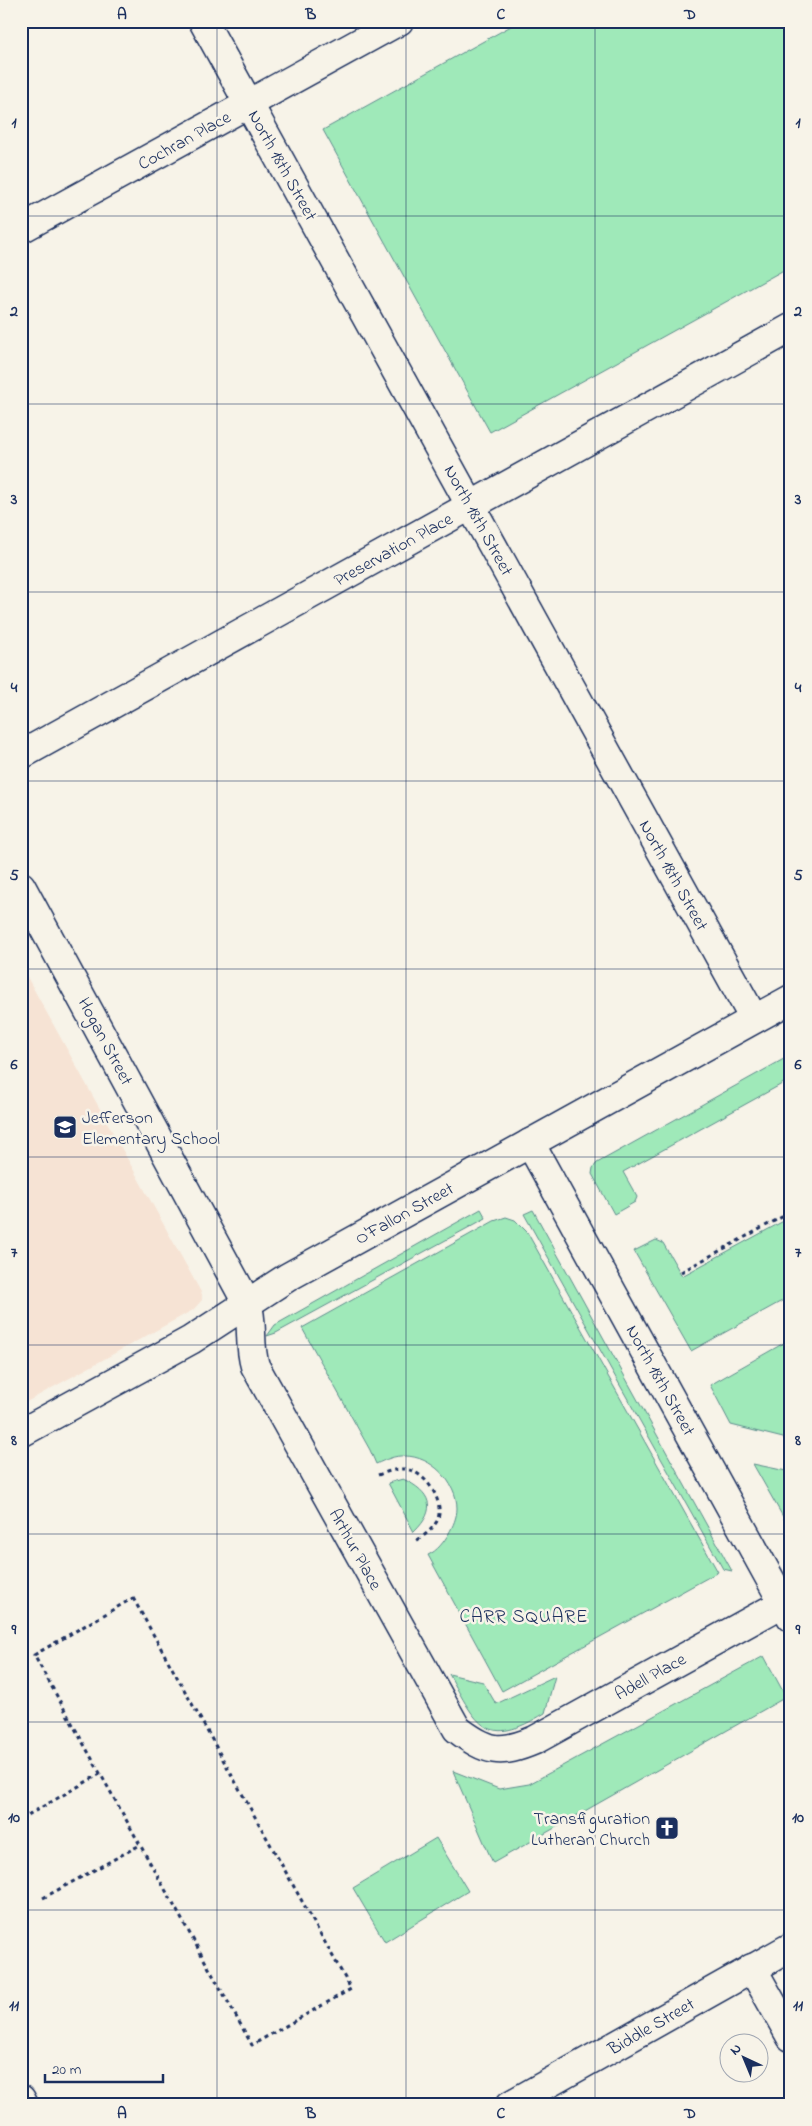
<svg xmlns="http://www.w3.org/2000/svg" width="812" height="2126" viewBox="0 0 812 2126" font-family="'Indie Flower',sans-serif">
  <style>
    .built { fill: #f6e3d4 }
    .green { fill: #9fe9b9; stroke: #5d8c8c }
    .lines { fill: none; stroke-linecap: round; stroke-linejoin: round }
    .minor-casing { stroke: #1b2f5e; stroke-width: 31 }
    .path { stroke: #1b2f5e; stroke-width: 3; stroke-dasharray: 4 4; stroke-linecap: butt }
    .minor { stroke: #f7f3e8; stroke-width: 28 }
    .grid { fill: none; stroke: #1b2f5e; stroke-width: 1; stroke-opacity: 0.55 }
    .labels { text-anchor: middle; stroke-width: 5; stroke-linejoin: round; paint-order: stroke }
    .street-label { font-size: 18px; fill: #1b2f5e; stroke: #f7f3e8 }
    .poi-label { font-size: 18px; fill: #1b2f5e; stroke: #f7f3e8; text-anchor: start }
    .neighbourhood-label { font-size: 19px; letter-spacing: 1px; fill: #1b2f5e; stroke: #f7f3e8 }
    .neatline { fill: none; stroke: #1b2f5e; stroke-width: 2 }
    .grid-label { font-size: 16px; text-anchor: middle; font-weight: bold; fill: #1b2f5e }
  </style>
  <rect width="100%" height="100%" fill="#f7f3e8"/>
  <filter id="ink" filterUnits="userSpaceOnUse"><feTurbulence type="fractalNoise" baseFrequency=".02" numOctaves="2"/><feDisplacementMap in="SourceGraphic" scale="10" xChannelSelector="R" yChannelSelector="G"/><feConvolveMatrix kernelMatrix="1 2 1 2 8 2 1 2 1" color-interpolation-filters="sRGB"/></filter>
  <g filter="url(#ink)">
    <path class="built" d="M 21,966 L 202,1294 L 202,1300 L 193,1310 L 21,1405 Z"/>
    <g class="green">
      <path d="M 520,21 L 791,21 L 791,266 L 490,432 L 323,130 Z"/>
      <path d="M 791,1055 L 791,1079 L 623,1172 L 637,1197 L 635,1202 L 614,1214 L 592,1174 L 593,1168 L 597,1163 Z"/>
      <path d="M 481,1209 L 486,1218 L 276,1333 L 267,1336 L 275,1325 Z"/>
      <path d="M 533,1210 L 732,1571 L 723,1569 L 524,1214 Z"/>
      <path d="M 506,1217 L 515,1220 L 527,1232 L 718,1572 L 502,1691 L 428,1555 C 437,1551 444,1542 449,1533 C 453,1526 457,1517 457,1508 C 457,1482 431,1456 405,1456 C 395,1455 385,1460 376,1464 L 370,1450 L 302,1328 L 494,1221 Z"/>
      <path d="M 791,1217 L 791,1296 L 691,1351 L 634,1251 L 656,1240 L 663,1243 L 682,1276 Z"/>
      <path d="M 791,1339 L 791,1440 L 731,1425 L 710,1385 Z"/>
      <path d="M 753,1464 L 791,1472 L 791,1531 Z"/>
      <path d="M 403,1479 C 431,1492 438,1509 414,1532 L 388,1483 Z"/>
      <path d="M 764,1656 L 786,1697 L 493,1863 L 453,1771 L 499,1789 L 529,1784 Z"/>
      <path d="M 449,1674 L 483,1682 L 496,1704 L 555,1676 L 545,1713 C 486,1750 477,1725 449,1674 Z"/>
      <path d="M 436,1838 L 468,1891 L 385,1942 L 353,1888 Z"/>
    </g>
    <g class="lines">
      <g class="minor-casing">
        <g id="minor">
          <path d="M 203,21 L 754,1019"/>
          <path d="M 21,229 L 399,21"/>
          <path d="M 21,755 L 791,328"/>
          <path d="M 21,886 L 247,1303 C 254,1323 248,1343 255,1366 L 457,1729 C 487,1752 500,1755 535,1740 L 783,1603"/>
          <path d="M 530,1143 L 791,1617"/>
          <path d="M 21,1433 L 191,1340 L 288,1277 L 791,999"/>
          <path d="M 752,1968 L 791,2037"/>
          <path d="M 21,2099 L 24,2105"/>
          <path d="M 510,2105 L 791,1947"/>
        </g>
      </g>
      <g class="path">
        <path d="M 681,1272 L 791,1212"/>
        <path d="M 378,1475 C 386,1472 395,1469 404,1469 C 425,1470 446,1502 437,1521 C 432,1530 423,1537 414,1542"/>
        <path d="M 133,1598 L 351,1989 L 252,2045 L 34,1655 Z"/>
        <path d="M 21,1819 L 100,1774"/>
        <path d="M 43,1898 L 140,1845"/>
      </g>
      <use href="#minor" class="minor"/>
    </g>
  </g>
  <path class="grid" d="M 217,21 L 217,2105M 406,21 L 406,2105M 595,21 L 595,2105M 21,216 L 791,216M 21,404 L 791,404M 21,592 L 791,592M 21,781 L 791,781M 21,969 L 791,969M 21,1157 L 791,1157M 21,1345 L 791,1345M 21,1534 L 791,1534M 21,1722 L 791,1722M 21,1910 L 791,1910"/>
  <defs>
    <g id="school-square" transform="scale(1.25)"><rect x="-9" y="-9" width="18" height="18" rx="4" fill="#1b2f5e" stroke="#f7f3e8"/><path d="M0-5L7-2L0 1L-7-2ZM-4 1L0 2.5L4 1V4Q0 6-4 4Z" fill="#fff"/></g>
    <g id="church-square" transform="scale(1.25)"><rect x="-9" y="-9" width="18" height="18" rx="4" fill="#1b2f5e" stroke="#f7f3e8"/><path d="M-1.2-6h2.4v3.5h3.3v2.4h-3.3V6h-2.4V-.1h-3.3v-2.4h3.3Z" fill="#fff"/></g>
  </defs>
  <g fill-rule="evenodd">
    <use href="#school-square" x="65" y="1127"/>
    <use href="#church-square" x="667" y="1828"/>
  </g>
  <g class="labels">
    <g class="street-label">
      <text transform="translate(184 140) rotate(-29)" y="6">Cochran Place</text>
      <text transform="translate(283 165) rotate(61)" y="6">North 18th Street</text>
      <text transform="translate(479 520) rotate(61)" y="6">North 18th Street</text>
      <text transform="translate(393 549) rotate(-29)" y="6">Preservation Place</text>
      <text transform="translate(674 875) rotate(61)" y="6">North 18th Street</text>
      <text transform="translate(106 1041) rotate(62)" y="6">Hogan Street</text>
      <text transform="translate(404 1213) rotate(-29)" y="6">O'Fallon Street</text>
      <text transform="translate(661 1380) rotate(61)" y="6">North 18th Street</text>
      <text transform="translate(356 1549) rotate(61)" y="6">Arthur Place</text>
      <text transform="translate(650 1676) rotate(-29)" y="6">Adell Place</text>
      <text transform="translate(651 2026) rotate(-30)" y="6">Biddle Street</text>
    </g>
    <g class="poi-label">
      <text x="82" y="1123">Jefferson<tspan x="82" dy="21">Elementary School</tspan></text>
      <text x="650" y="1824" text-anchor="end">Transfiguration<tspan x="650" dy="21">Lutheran Church</tspan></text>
    </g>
    <g class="neighbourhood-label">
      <text x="524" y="1622">CARR SQUARE</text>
    </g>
  </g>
  <rect width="812" height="2126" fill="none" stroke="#f7f3e8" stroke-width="55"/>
  <g transform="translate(744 2058) rotate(316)"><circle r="24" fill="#f7f3e8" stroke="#9fa5b1"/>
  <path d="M0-4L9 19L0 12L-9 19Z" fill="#1b2f5e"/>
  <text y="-8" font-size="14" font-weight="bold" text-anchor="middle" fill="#1b2f5e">N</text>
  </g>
  <path d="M45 2074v8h118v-8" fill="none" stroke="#1b2f5e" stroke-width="2.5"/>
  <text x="52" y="2074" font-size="15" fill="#1b2f5e" stroke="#f7f3e8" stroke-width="4" paint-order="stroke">20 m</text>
  <rect x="28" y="28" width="756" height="2070" class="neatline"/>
  <g class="grid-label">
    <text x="122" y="19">A</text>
    <text x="311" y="19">B</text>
    <text x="501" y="19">C</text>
    <text x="690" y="19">D</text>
    <text x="14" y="127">1</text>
    <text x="798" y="127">1</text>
    <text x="14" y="316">2</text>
    <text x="798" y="316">2</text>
    <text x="14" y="504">3</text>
    <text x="798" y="504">3</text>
    <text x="14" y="692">4</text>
    <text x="798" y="692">4</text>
    <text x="14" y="880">5</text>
    <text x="798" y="880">5</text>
    <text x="14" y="1069">6</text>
    <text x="798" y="1069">6</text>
    <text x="14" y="1257">7</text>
    <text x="798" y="1257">7</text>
    <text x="14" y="1445">8</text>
    <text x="798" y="1445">8</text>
    <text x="14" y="1634">9</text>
    <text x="798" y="1634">9</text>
    <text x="14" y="1822">10</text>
    <text x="798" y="1822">10</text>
    <text x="14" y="2010">11</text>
    <text x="798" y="2010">11</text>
    <text x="122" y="2118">A</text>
    <text x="311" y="2118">B</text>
    <text x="501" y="2118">C</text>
    <text x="690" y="2118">D</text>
  </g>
</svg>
